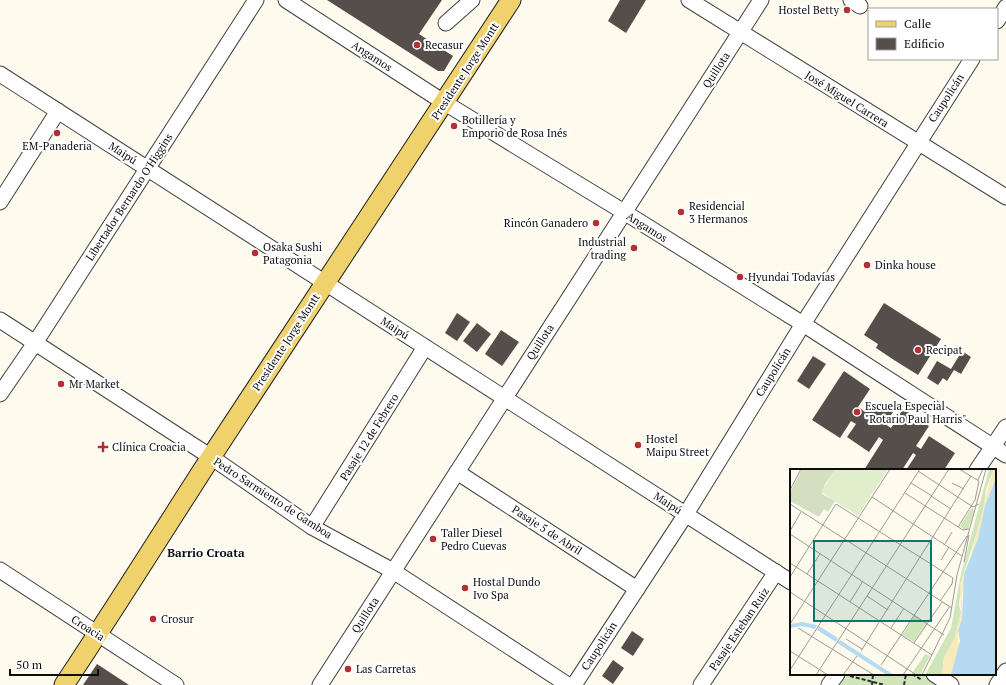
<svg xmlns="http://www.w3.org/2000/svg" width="1006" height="685" viewBox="0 0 1006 685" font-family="'PT Serif',serif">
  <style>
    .green { fill: #d0e6ba }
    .building { fill: #554e4a }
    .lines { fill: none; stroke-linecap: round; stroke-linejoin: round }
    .minor-casing { stroke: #404040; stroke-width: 17 }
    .major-casing { stroke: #1e1e1e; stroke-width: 21 }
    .path { stroke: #2f2f2f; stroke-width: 2; stroke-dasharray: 4 2; stroke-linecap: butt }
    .minor { stroke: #fff; stroke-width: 15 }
    .major { stroke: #f0d26c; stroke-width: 19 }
    .poi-dot { fill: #b42e32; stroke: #fff; stroke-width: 1.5 }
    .labels { text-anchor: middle; stroke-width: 4; stroke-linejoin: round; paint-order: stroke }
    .poi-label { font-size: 11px; fill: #0d0d0d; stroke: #fff; text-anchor: start }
    .street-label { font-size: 11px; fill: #0d0d0d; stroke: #fff }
    .neighbourhood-label { font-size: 12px; font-weight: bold; fill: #0d0d0d; stroke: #fff }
    .inset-road { fill: none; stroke: #9e9c94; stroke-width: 1 }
    .view { fill: #0f766e; fill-opacity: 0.15; stroke: #0f766e; stroke-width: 2 }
    .inset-edge { fill: none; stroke: #0d0d0d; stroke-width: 2 }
  </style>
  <rect width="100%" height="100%" fill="#fefbee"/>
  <path class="green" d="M 845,674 L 932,674 L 949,685 L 838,685 Z"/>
  <g class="building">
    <path d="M 327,0 L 442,0 L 419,34 L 453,56 L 444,71 L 438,71 Z"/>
    <path d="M 620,0 L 646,0 L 626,33 L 608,21 Z"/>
    <path d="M 884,303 L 941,339 L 918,375 L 894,360 L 896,356 L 894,360 L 876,348 L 878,344 L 864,335 Z"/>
    <path d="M 457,313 L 470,322 L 457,341 L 445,333 Z"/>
    <path d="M 477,323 L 491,334 L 477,352 L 463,341 Z"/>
    <path d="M 501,330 L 519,342 L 502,366 L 485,354 Z"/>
    <path d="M 962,351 L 971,357 L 961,374 L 954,370 L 947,381 L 943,378 L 938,385 L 927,378 L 937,361 L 951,369 Z"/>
    <path d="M 813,356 L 826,364 L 809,389 L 797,381 Z"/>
    <path d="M 844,371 L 870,389 L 858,407 L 864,411 L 867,406 L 888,405 L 895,409 L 885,424 L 891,428 L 903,409 L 929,426 L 916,446 L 921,449 L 929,436 L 955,453 L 944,470 L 906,470 L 916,455 L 913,453 L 902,470 L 864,470 L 883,440 L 879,437 L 869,452 L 847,437 L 856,424 L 851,421 L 840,438 L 812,420 Z"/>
    <path d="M 632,631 L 644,639 L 633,656 L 621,648 Z"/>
    <path d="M 613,660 L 624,668 L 613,684 L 602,676 Z"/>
    <path d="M 97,664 L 129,685 L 83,685 Z"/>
  </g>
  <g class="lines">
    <g class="minor-casing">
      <g id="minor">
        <path d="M 286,0 L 445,103 L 624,212 L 803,324 L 1006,455"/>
        <path d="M 689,0 L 1006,197"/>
        <path d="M 851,0 L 860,6"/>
        <path d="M 997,21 L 1006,7"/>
        <path d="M 446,23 L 472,0"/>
        <path d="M 0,74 L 791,582"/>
        <path d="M 0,202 L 58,111"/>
        <path d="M 0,320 L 211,457 L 312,527 L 393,571 L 568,685"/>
        <path d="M 0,394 L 35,343 L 256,0"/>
        <path d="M 977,470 L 1006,427"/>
        <path d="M 457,472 L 637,589"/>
        <path d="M 312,527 L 425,347"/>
        <path d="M 0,570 L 176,685"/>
        <path d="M 934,674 L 951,685"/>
        <path d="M 320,685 L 761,0"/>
        <path d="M 574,685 L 686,514 L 803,324 L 972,59"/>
        <path d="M 701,685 L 776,572"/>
        <path d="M 829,685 L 837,674"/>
        <path d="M 997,685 L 1006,671"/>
      </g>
    </g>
    <g class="major-casing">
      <path id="major" d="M 64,685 C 114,610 162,533 211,457 C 310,304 412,153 511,0"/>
    </g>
    <g class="path">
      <path d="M 912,674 L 922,680"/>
      <path d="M 850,676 L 885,685"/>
      <path d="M 872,685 L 873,674"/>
      <path d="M 904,685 L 906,674"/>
    </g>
    <use href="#minor" class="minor"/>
    <use href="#major" class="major"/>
  </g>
  <g class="poi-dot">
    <circle cx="847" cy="10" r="4"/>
    <circle cx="417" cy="45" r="4"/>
    <circle cx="454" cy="126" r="4"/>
    <circle cx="57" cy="133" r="4"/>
    <circle cx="681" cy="212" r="4"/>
    <circle cx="596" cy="223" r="4"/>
    <circle cx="634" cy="248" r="4"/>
    <circle cx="255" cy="253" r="4"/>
    <circle cx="867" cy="265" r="4"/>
    <circle cx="740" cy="277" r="4"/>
    <circle cx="918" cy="350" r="4"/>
    <circle cx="61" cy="384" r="4"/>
    <circle cx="857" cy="412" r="4"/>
    <circle cx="638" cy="445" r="4"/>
    <path d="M101 441h4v4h4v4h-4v4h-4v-4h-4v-4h4z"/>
    <circle cx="433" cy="539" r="4"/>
    <circle cx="465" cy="588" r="4"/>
    <circle cx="153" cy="619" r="4"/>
    <circle cx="348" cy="669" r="4"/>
  </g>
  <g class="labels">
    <g class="poi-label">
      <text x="839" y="14" text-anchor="end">Hostel Betty</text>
      <text x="425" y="49">Recasur</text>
      <text x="462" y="124">Botillería y<tspan x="462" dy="13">Emporio de Rosa Inés</tspan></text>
      <text x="57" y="150" text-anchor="middle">EM-Panaderia</text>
      <text x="689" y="210">Residencial<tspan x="689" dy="13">3 Hermanos</tspan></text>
      <text x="588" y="227" text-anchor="end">Rincón Ganadero</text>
      <text x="626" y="246" text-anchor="end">Industrial<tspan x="626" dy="13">trading</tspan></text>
      <text x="263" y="251">Osaka Sushi<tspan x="263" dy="13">Patagonia</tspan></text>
      <text x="875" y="269">Dinka house</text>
      <text x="748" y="281">Hyundai Todavías</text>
      <text x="926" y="354">Recipat</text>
      <text x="69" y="388">Mr Market</text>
      <text x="865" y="410">Escuela Especial<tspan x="865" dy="13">"Rotario Paul Harris"</tspan></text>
      <text x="646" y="443">Hostel<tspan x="646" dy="13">Maipu Street</tspan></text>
      <text x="112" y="451">Clínica Croacia</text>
      <text x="441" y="537">Taller Diesel<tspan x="441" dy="13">Pedro Cuevas</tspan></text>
      <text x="473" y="586">Hostal Dundo<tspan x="473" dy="13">Ivo Spa</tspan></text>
      <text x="161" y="623">Crosur</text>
      <text x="356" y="673">Las Carretas</text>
    </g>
    <g class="street-label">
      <text transform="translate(372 56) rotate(33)" y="4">Angamos</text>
      <text transform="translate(716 70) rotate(-57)" y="4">Quillota</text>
      <text transform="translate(465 71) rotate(-57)" y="4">Presidente Jorge Montt</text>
      <text transform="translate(946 98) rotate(-57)" y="4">Caupolicán</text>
      <text transform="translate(847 99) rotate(32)" y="4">José Miguel Carrera</text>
      <text transform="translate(123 153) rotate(33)" y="4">Maipú</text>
      <text transform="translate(129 197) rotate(-57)" y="4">Libertador Bernardo O'Higgins</text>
      <text transform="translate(647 227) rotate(32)" y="4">Angamos</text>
      <text transform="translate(395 328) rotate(33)" y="4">Maipú</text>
      <text transform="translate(286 342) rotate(-57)" y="4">Presidente Jorge Montt</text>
      <text transform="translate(540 342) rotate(-57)" y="4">Quillota</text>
      <text transform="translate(773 372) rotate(-58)" y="4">Caupolicán</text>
      <text transform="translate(369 437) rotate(-58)" y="4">Pasaje 12 de Febrero</text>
      <text transform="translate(273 498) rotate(33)" y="4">Pedro Sarmiento de Gamboa</text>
      <text transform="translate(668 503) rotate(33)" y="4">Maipú</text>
      <text transform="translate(547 530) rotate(33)" y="4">Pasaje 5 de Abril</text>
      <text transform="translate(365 615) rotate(-57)" y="4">Quillota</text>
      <text transform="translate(88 628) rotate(33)" y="4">Croacia</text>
      <text transform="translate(739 629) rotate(-56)" y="4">Pasaje Esteban Ruiz</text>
      <text transform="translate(599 646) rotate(-57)" y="4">Caupolicán</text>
    </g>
    <g class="neighbourhood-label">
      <text x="206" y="557">Barrio Croata</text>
    </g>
  </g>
  <g transform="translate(790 469)">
    <rect width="206" height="206" fill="#fefbee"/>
    <path d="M 199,0 L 203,0 L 202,5 L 196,20 L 193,44 L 172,110 L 169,136 L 171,144 L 164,171 L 154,188 L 152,206 L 135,206 L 161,159 L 171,105 ZM 182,38 L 184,43 L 178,60 L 174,61 L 170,57 ZM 125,146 L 137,154 L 124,173 L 112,166 ZM 135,185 L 140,187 L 130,206 L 121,206 Z" fill="#d0e6ba"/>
    <path d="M 203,0 L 206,0 L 206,9 L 195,37 L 194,49 L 172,125 L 172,150 L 168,160 L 169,179 L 161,206 L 152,206 L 154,188 L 164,171 L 171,144 L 170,115 L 180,90 Z" fill="#f7ebbd"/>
    <path d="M 12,0 L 46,0 L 35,15 L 32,25 L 45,32 L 38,43 L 34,40 L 29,48 L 0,32 L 0,24 Z" fill="#d4dec1"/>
    <path d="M 46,0 L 98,0 L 68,47 L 31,23 Z" fill="#e1eecb"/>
    <path d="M 206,9 L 206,206 L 161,206 L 170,172 L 168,161 L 172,150 L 174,105 L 188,70 L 195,37 ZM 12,153 L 27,156 L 25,160 L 12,157 L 0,159 L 0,155 ZM 29,157 L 48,169 L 46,173 L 27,161 ZM 50,171 L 104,206 L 97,206 L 47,174 Z" fill="#b6daf2"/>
    <path class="inset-road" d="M 169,0 L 189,12M 128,2 L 183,38 L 189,35M 188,11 L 193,0M 121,14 L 142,27M 162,14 L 174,20M 0,21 L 11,0M 115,24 L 173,61 L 179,60M 141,27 L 161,40M 82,28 L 172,87M 0,35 L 162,139M 168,58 L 185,31 L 189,12M 0,62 L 11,43M 0,65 L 154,166M 155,75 L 162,63M 151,91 L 159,78M 174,93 L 179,66M 0,94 L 142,186M 17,105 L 30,85M 0,108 L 46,35 L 163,109 L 162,115 L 150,132M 0,123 L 125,205M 77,127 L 98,141M 60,133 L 73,112M 0,155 L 100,0M 8,159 L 84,206M 101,159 L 114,139M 56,170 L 72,180M 124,174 L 152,133M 0,182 L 38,206M 71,182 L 181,7M 91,196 L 177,67M 0,201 L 130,0M 26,206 L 159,0M 53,206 L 67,187M 113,206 L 160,137M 132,206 L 160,149 L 167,106 L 196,0"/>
    <path class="view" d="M 24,72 L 141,72 L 141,152 L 24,152 Z"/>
    <rect width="206" height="206" class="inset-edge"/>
  </g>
  <rect x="868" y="8" width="130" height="52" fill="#ffffff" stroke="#9e9e9e"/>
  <rect x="876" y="21" width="20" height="6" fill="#f0d26c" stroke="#9e9e9e"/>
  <text x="904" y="28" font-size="12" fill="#0d0d0d">Calle</text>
  <rect x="876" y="38" width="20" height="12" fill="#554e4a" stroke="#9e9e9e"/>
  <text x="904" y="48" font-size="12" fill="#0d0d0d">Edificio</text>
  <path d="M10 669v6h88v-6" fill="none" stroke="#0d0d0d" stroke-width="2"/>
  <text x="16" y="669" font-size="12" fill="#0d0d0d" stroke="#ffffff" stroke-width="3" paint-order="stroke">50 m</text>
</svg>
